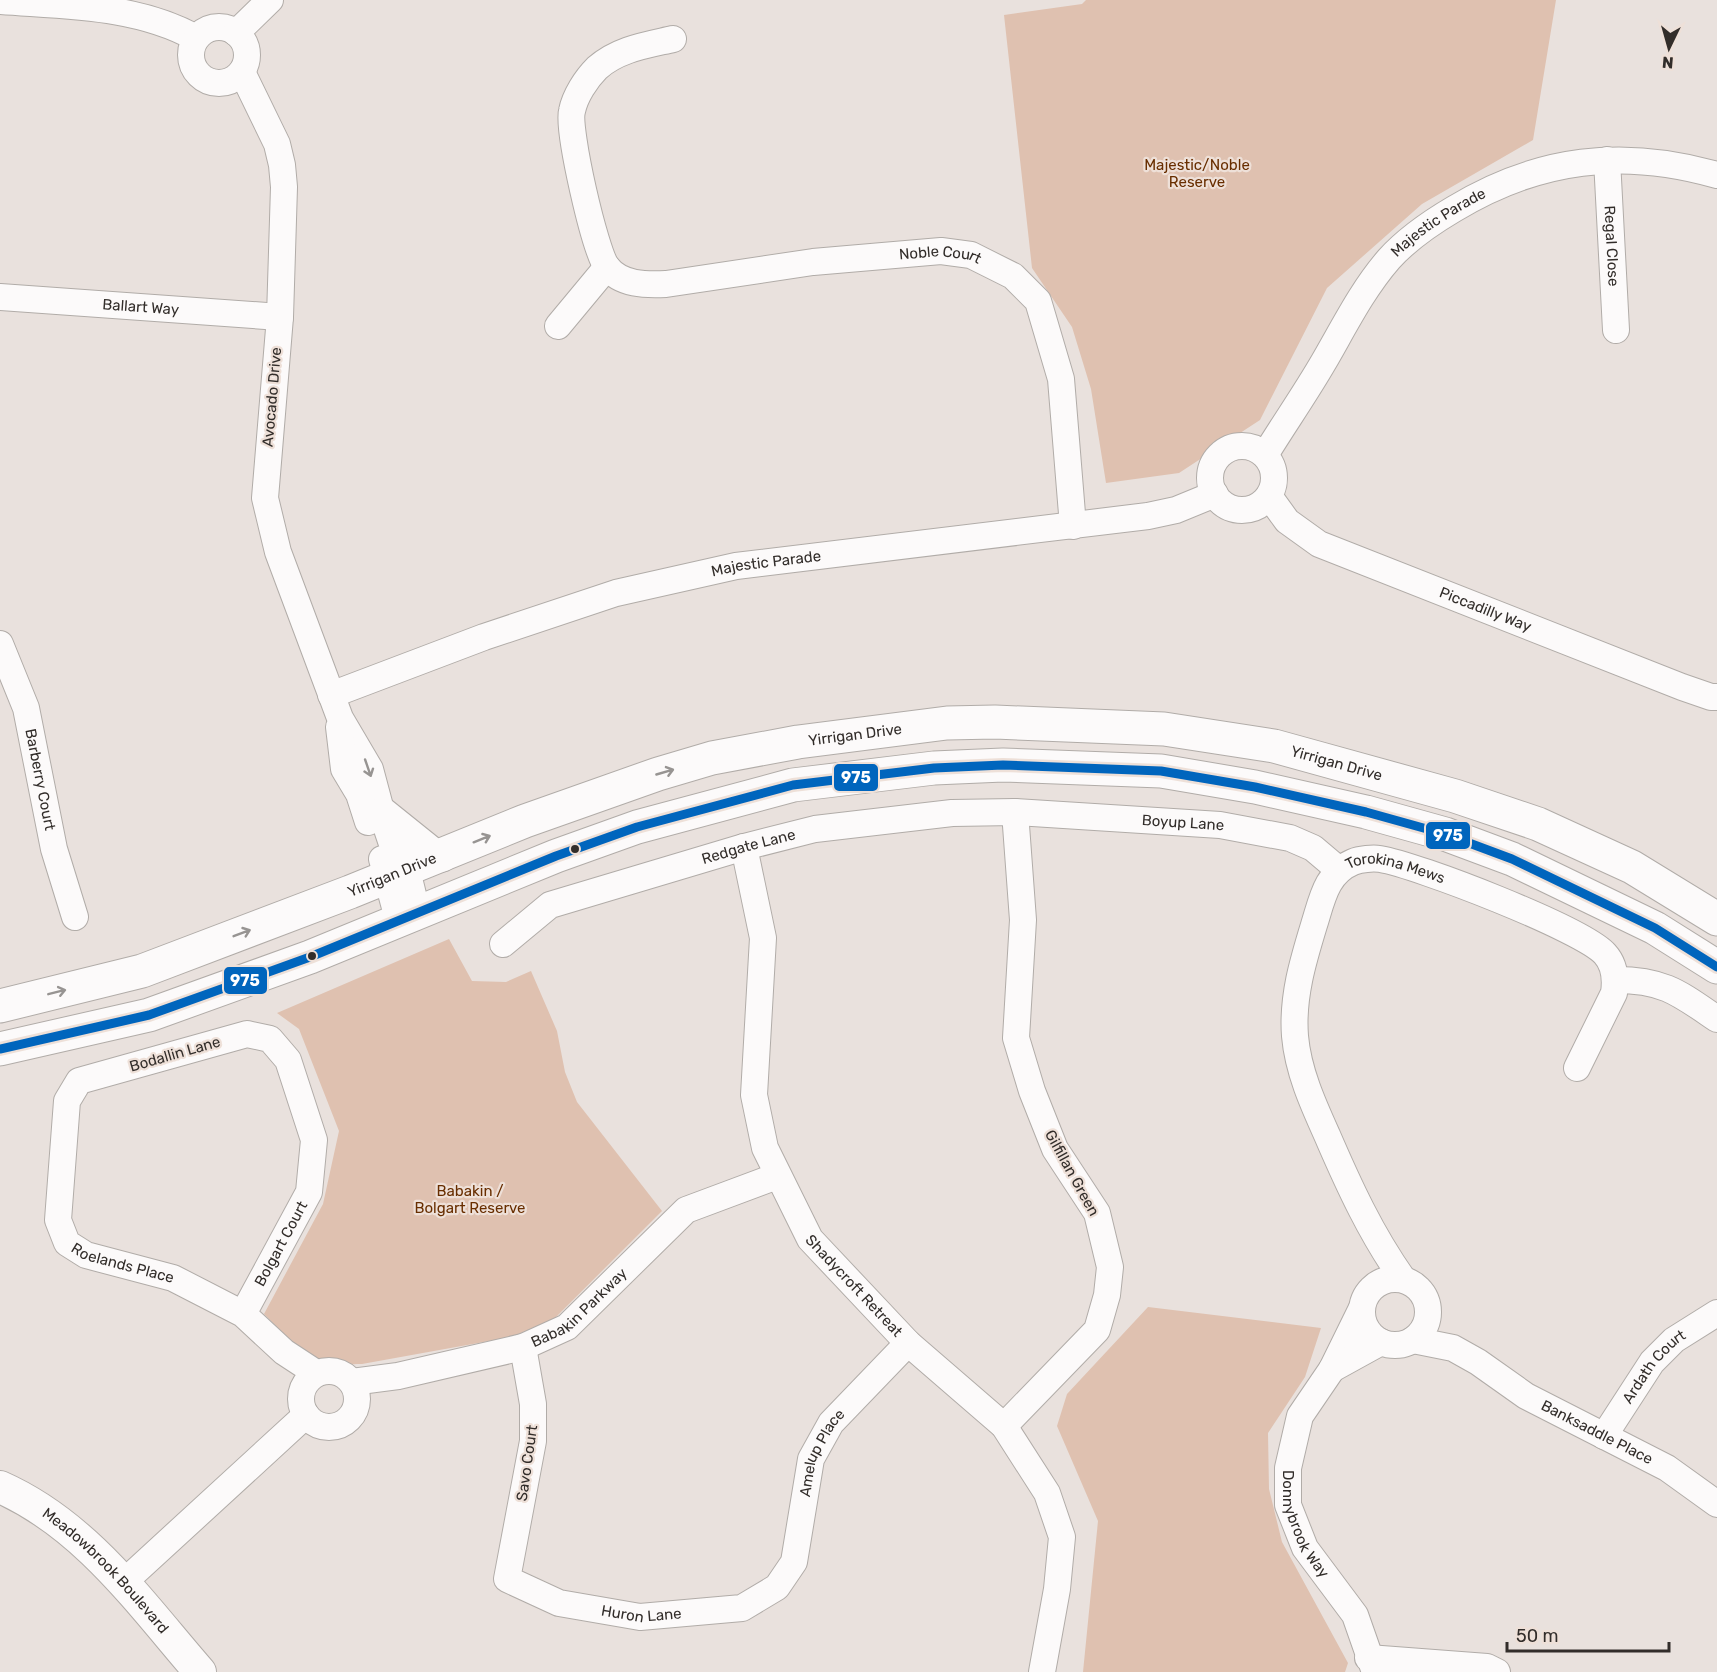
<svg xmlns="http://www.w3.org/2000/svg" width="1717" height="1672" viewBox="0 0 1717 1672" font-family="Rubik,sans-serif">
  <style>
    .green { fill: #dfc1b0 }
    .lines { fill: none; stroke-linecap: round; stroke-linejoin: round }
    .minor-casing { stroke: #b1aca8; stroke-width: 28 }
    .tertiary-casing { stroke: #b1aca8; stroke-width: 34 }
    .primary-casing { stroke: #b1aca8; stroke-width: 35 }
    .minor { stroke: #fcfafa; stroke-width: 26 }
    .tertiary { stroke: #fcfafa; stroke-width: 32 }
    .primary { stroke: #fcfafa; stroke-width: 33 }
    .bus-1-casing { stroke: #eee0d8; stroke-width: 14 }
    .bus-1 { stroke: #0065bd; stroke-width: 9 }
    .oneway { stroke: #979492 }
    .bus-dot { fill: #322d2a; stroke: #eee0d8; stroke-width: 2 }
    .labels { text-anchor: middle; stroke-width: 4.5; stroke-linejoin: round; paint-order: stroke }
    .park-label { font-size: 15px; fill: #682e00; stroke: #eee0d8 }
    .street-label { font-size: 15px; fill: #322d2a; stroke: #eee0d8 }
    .line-badge { stroke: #eee0d8; stroke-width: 2 }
    .badge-label { font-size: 16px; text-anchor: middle; font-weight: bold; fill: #fff }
  </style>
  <rect width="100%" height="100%" fill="#e9e1dd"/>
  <g class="green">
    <path d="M 1086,0 L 1556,0 L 1533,140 L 1422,204 L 1327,288 L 1260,420 L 1179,473 L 1106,483 L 1091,389 L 1072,327 L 1032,268 L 1004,15 L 1082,4 Z"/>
    <path d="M 449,939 L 472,981 L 506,982 L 531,971 L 557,1031 L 565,1072 L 577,1102 L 662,1211 L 555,1318 L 512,1337 L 362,1364 C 306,1366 301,1350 264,1314 L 323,1204 L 339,1131 L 299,1029 L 277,1013 Z"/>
    <path d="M 1148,1307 L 1321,1328 L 1305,1377 L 1268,1433 L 1269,1489 L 1282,1542 L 1348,1663 L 1345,1672 L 1083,1672 L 1098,1521 L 1057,1426 L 1067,1394 Z"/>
  </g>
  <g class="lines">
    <g class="minor-casing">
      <g id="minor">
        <path d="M 0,1 C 66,6 137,5 196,38"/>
        <circle cx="219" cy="55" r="28"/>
        <path d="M 236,33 L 270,0"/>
        <path id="s1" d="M 673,39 C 647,45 618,49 597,68 C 586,79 575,96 572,111 C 567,129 595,252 607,267 C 621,285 646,285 666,284 L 813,262 L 941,251 L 971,255 L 1013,276 L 1038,301 L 1061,379 L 1073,526"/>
        <path d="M 242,72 L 277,144 L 282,165 L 284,187 L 280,317 L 265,498 L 278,552 L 340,718 L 370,769 L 382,814 L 393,847 L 407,870 L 417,911"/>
        <path id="s2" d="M 1607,160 L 1616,330"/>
        <path id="s3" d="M 0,297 L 280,317"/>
        <path d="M 558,326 L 607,267"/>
        <circle cx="1242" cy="478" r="32"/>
        <path id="s4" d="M 1265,455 C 1284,424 1305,394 1323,363 C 1344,327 1362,290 1389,259 C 1407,239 1432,222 1454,209 C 1538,158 1623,148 1717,175"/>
        <path id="s5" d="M 1269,496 L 1287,521 L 1319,544 L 1682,687 L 1711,697 L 1717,697"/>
        <path id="s6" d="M 0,644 L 26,708 L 54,849 L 75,917"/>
        <path id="s7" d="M 331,695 L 484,637 L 616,593 L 736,566 L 1148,516 L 1176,510 L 1215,494"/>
        <path d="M 339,727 L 344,769 L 359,794 L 368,822"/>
        <path id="s8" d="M 744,847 L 763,938 L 754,1095 L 765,1148 L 810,1239 L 908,1343 L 1004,1426 L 1047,1493 L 1062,1537 L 1057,1589 L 1042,1672"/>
        <path d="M 382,859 L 398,919"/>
        <path id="s9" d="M 503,944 L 550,905 L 744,847 L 815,829 L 952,813 L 1015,812 L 1220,825 L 1290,838 L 1313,848 L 1339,870"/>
        <path d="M 1616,980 C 1664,980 1679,993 1717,1019"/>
        <circle cx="1395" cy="1312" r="33"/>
        <path id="s10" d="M 1403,1279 C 1371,1234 1349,1186 1327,1135 C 1313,1104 1298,1071 1295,1036 C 1292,997 1303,961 1314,925 C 1322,900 1326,873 1353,862 C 1360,859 1373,858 1380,859 C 1417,865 1583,929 1605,954 C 1615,965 1616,979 1614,993 L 1577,1068"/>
        <path id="s11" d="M 1361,1310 L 1332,1369 L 1300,1416 L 1288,1468 L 1288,1505 L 1305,1548 L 1355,1615 L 1375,1672"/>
        <path id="s12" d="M 243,1314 L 309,1192 L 314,1140 L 288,1060 L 270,1039 L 247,1034 L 79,1081 L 67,1101 L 58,1220 L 67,1243 L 86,1255 L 173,1278 L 243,1314 L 284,1352 L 316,1373"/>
        <path id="s13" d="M 1413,1340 L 1453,1348 L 1478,1362 L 1526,1396 L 1667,1468 L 1717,1504"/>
        <path id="s14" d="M 523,1347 L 533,1404 L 533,1441 L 507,1579 L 559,1603 L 640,1617 L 742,1608 L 777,1587 L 794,1562 L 811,1459 L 831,1423 L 908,1343"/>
        <path d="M 1332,1369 L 1381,1342"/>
        <circle cx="329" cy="1399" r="28"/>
        <path id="s15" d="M 352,1382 L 398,1376 L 523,1347 L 567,1327 L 686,1210 L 777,1176"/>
        <path d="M 1004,1426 L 1097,1330 L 1107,1295 L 1110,1267 L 1097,1213 L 1055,1149 L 1032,1091 L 1016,1038 L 1023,920 L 1015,812"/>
        <path id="s16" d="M 1604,1436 L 1652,1362 L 1674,1340 L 1717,1313"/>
        <path d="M 123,1583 L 306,1415"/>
        <path d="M 1368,1658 L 1487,1667 L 1497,1672"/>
      </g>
    </g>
    <g class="tertiary-casing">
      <g id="tertiary">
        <path id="s17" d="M 0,1487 C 86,1525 140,1603 200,1672"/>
      </g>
    </g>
    <g class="primary-casing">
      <g id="primary">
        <path d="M 382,814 L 433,855 L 442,855"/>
        <path id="s18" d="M 0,1006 L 142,971 L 350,892 L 525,821 L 658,774 L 712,758 L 798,742 L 947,723 L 995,722 L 1164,729 L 1274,746 L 1455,796 L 1538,824 L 1632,867 L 1717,919"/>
        <path d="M 0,1049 L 149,1015 L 310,957 L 556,856 L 637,827 L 793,785 L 934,768 L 1003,765 L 1161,771 L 1255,787 L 1366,812 L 1445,834 L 1512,859 L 1655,928 L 1717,967"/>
      </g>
    </g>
    <use href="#minor" class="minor"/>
    <use href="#tertiary" class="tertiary"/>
    <use href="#primary" class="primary"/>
    <g class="bus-1-casing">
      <path id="bus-1" d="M 0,1049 L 149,1015 L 310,957 L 556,856 L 637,827 L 793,785 L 934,768 L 1003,765 L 1161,771 L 1255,787 L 1366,812 L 1445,834 L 1512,859 L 1655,928 L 1717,967"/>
    </g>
    <use href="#bus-1" class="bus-1"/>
  </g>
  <defs><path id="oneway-shaft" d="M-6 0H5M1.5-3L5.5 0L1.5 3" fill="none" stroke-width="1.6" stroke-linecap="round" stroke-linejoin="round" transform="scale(1.5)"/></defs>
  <g class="oneway">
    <use href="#oneway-shaft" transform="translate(368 768) rotate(71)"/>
    <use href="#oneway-shaft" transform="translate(665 772) rotate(-16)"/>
    <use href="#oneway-shaft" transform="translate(482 839) rotate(-22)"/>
    <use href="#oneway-shaft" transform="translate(242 933) rotate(-21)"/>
    <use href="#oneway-shaft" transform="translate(57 992) rotate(-14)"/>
  </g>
  <g class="bus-dot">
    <circle cx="575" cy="849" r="5"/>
    <circle cx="312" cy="956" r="5"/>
  </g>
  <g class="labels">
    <g class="park-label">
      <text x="1197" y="170">Majestic/Noble<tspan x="1197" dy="17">Reserve</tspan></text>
      <text x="470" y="1196">Babakin /<tspan x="470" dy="17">Bolgart Reserve</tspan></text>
    </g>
    <g class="street-label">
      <text dy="5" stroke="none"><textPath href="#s4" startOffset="294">Majestic Parade</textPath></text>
      <text dy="5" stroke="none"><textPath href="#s2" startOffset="86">Regal Close</textPath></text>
      <text dy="5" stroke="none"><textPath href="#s1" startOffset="634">Noble Court</textPath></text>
      <text dy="5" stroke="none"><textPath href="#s3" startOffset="141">Ballart Way</textPath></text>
      <text transform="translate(272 397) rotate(-85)" y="5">Avocado Drive</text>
      <text dy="5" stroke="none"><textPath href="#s7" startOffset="456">Majestic Parade</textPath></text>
      <text dy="5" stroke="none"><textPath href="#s5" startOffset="249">Piccadilly Way</textPath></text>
      <text dy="5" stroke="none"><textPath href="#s18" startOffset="900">Yirrigan Drive</textPath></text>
      <text dy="5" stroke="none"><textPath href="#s18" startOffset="1386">Yirrigan Drive</textPath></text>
      <text dy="5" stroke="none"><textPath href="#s6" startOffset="142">Barberry Court</textPath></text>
      <text dy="5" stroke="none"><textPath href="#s9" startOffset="706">Boyup Lane</textPath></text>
      <text dy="5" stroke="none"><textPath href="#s9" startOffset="268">Redgate Lane</textPath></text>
      <text dy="5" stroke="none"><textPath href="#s18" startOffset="414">Yirrigan Drive</textPath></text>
      <text dy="5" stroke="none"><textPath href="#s10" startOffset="502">Torokina Mews</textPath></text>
      <text transform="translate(175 1054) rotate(-16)" y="5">Bodallin Lane</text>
      <text transform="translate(1072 1173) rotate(61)" y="5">Gilfillan Green</text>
      <text dy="5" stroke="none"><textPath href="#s12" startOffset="80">Bolgart Court</textPath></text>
      <text dy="5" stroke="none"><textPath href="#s12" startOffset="728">Roelands Place</textPath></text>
      <text dy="5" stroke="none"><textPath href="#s8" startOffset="470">Shadycroft Retreat</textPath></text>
      <text dy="5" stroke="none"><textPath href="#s15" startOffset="244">Babakin Parkway</textPath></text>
      <text dy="5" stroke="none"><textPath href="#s16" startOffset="86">Ardath Court</textPath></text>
      <text dy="5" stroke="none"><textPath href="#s13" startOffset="208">Banksaddle Place</textPath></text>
      <text dy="5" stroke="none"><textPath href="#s14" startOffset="662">Amelup Place</textPath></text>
      <text transform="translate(527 1463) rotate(-82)" y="5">Savo Court</text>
      <text dy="5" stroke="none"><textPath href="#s11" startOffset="236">Donnybrook Way</textPath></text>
      <text dy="5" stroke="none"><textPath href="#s17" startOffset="136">Meadowbrook Boulevard</textPath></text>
      <text dy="5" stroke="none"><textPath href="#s14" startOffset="376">Huron Lane</textPath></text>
    </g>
  </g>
  <g class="line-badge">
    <rect x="833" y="763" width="46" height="29" rx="6" fill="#0065bd"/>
    <rect x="1425" y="821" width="46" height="29" rx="6" fill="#0065bd"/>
    <rect x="223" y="966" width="45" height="29" rx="6" fill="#0065bd"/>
  </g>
  <g class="badge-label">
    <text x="856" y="783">975</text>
    <text x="1448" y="841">975</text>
    <text x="245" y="986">975</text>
  </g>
  <g transform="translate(1669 48) rotate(185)" stroke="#eee0d8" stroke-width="4.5" paint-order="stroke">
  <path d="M0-4.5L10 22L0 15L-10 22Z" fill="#322d2a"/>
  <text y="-9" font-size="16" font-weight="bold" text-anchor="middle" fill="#322d2a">N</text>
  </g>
  <path d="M1507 1642v9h162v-9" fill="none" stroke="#322d2a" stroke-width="3"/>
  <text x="1516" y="1642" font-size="18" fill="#322d2a" stroke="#eee0d8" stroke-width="4.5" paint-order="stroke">50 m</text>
</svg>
